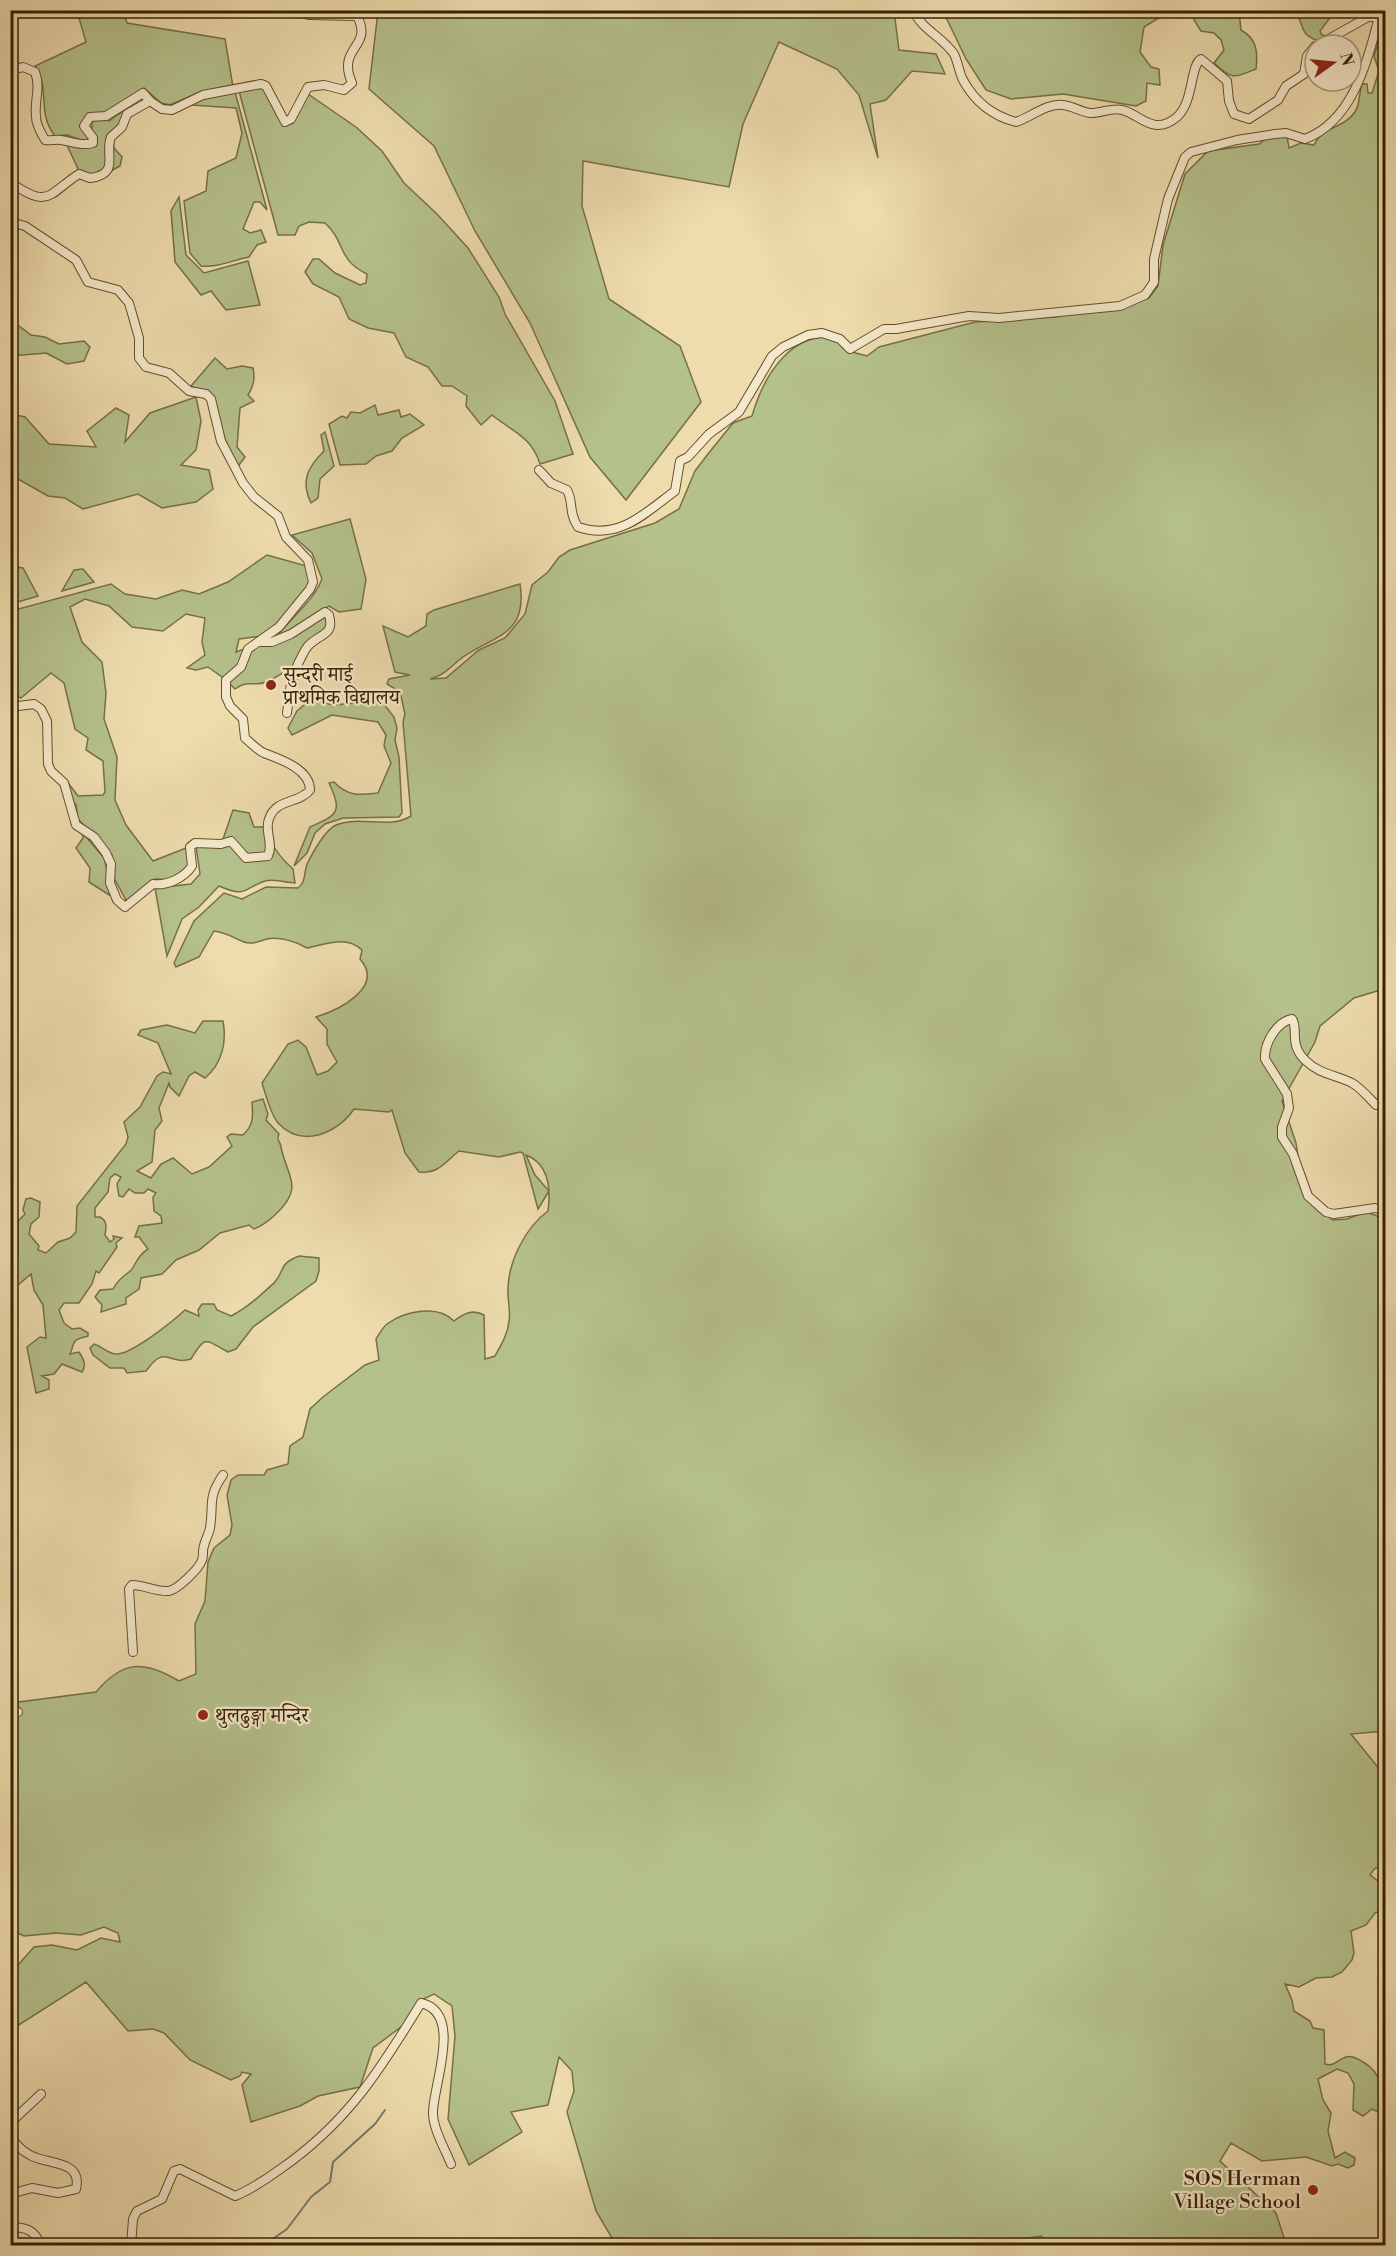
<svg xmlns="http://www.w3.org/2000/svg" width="1396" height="2256" viewBox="0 0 1396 2256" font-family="'Libre Bodoni','Noto Serif Devanagari',serif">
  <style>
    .green { fill: #b5c18c; stroke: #767046; stroke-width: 1.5 }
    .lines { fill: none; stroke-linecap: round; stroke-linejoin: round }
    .stream { stroke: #727c69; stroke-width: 2 }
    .street-casing { stroke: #654e2b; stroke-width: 10 }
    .street { stroke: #f4e8ca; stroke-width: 8 }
    .poi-dot { fill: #8f2418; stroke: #f4e8ca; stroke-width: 2 }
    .labels { text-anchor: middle; stroke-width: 4.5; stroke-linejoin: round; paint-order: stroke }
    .poi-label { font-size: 20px; fill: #371f00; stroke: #f4e8ca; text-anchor: start }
  </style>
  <rect width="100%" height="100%" fill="#eedcad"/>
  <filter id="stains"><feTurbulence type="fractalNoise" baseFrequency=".00333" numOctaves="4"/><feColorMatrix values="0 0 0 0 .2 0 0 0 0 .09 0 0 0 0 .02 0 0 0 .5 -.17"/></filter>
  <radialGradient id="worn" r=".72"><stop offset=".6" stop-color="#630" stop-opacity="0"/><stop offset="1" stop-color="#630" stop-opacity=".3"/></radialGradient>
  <g class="green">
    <path d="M 77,11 L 123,11 L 127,23 L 225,39 L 233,87 L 200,92 L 170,105 L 161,103 L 144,88 L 113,113 L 88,113 L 84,126 L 90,138 L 84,141 L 67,135 L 55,136 C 36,112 51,89 35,66 L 86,42 Z"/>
    <path d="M 378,11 L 894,11 L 899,50 L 936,54 L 945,74 L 912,71 L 886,100 L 870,104 L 878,158 L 859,95 L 837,69 L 779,42 L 743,124 L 729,187 L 583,161 L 582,206 L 609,299 L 680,346 L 701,402 L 626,500 L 590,457 L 530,323 L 475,231 L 434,146 L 369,89 Z"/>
    <path d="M 943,11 L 1170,11 L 1144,27 L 1140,52 L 1151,67 L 1159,69 L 1160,85 L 1147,83 L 1146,101 L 1136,106 L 1063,94 L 1011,99 L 986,90 L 966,59 Z"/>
    <path d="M 1197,11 L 1239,11 L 1241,30 C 1257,39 1258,52 1256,69 C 1233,78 1232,80 1214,63 L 1224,50 L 1221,40 L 1214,33 L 1201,31 L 1194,20 Z"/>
    <path d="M 1296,11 L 1335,11 L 1320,31 L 1322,35 L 1332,37 L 1322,42 C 1299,35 1305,29 1296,11 Z"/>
    <path d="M 1385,18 L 1385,993 L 1377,991 L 1354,998 L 1320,1026 L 1315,1042 L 1282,1101 L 1296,1143 L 1303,1190 L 1315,1208 L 1333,1220 L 1347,1219 L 1366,1212 L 1380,1217 L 1385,1242 L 1385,1731 L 1351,1734 L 1385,1776 L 1385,1864 L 1374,1869 L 1370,1875 L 1385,1886 L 1385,1909 L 1375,1913 L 1366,1925 L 1351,1931 L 1354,1953 L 1352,1960 L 1342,1972 L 1332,1977 L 1316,1978 L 1299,1987 L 1285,1984 L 1292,2000 L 1294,2011 L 1310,2021 L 1313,2028 L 1324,2030 L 1325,2064 C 1334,2067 1337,2060 1346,2057 C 1352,2055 1358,2059 1363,2062 C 1382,2072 1385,2095 1385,2115 L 1372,2109 L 1363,2116 L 1353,2110 L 1354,2084 L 1348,2073 L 1337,2069 L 1318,2079 L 1323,2100 L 1331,2113 L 1328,2131 L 1335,2158 L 1345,2152 L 1355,2158 L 1354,2165 L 1348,2168 L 1338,2164 L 1332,2166 L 1306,2157 L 1262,2161 L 1231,2143 L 1220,2161 L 1276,2213 L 1286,2244 L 1284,2245 L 1184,2245 L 1180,2239 L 1146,2246 L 1106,2238 L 1101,2245 L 1052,2246 L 1041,2236 L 1000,2242 L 970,2240 L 958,2246 L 616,2245 L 596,2211 L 567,2112 L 574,2091 L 572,2071 L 559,2057 L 548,2105 L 511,2112 L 522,2132 L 469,2165 L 448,2119 L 455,2036 L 452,2006 L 434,1994 L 421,2000 L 405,2024 L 373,2048 L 360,2087 L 318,2096 L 300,2106 L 251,2122 L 242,2085 L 251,2074 L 242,2072 L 240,2076 L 231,2080 L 190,2060 L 164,2033 L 153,2029 L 128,2031 L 86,1982 L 11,2030 L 11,1973 L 34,1947 L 52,1945 L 77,1950 L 101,1938 L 120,1942 L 118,1933 L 104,1927 L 81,1935 L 56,1933 L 24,1936 L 11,1930 L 11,1703 L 96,1692 C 123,1660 144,1660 179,1681 L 196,1674 L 195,1624 L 205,1601 L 208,1562 L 214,1548 L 230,1535 L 232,1525 L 227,1495 L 231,1480 L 238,1475 L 264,1475 L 267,1470 L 288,1464 L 290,1446 L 303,1437 L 310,1409 L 323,1397 L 365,1365 L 379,1360 L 376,1339 C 379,1334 383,1327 387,1324 C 405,1311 438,1304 454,1321 C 464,1313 473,1309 484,1315 L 485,1359 L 495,1356 C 501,1345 508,1334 509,1321 C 511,1310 507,1299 508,1288 C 509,1260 526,1227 548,1211 C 551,1189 549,1164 526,1155 L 535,1175 L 549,1191 L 538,1209 L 523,1153 L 520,1152 L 499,1157 L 459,1151 C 445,1162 439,1174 419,1172 L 405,1153 L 392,1110 L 389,1112 L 354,1109 C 338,1133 302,1149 278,1123 C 270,1113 266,1095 262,1083 L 288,1044 L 298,1040 L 306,1047 L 317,1075 L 328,1071 L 337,1062 L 327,1044 L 327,1029 L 316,1017 C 339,1010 385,987 360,959 L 362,950 C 347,935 326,944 307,948 C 297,942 279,936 267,939 C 259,941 252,945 244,942 C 233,938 226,932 214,931 L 199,957 L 176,967 L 174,963 L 194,921 L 224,893 L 242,899 L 266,887 L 298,888 C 307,881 303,872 308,862 C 313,852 326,829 336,825 C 360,815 389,830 411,816 L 403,722 L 405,714 L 400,692 L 387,684 L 389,679 L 410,675 L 395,672 L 383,626 L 408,637 L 426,626 L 427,614 L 434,610 L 520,584 C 528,635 495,635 463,657 C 451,666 445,675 430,679 L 446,678 L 479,650 L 505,638 L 525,614 L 532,585 L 548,572 L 559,557 L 570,550 L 655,523 L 679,509 L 695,471 L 708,454 L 733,423 L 752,416 C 764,374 793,327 843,339 L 852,352 L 867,356 L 879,347 L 975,322 L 1056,317 L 1149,298 L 1158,286 L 1163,245 L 1185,174 L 1208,151 L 1259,144 L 1268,137 L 1287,136 L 1289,148 L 1301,143 L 1314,145 C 1322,127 1344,128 1355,112 C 1360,105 1359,93 1362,84 L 1367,84 L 1368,93 L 1372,93 L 1379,71 L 1374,56 Z"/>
    <path d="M 251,87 L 265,88 L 283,126 L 293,123 L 308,94 L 356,127 L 382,151 L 404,183 L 437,214 L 468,248 L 499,297 L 505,314 L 555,401 L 573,454 L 540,464 C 531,436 513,432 492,415 L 481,425 L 466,406 L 467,396 L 452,386 L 442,386 L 428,367 L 406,357 L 394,333 L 368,328 L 349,319 L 339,297 L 313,284 L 305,272 L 313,259 L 319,259 L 335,273 L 360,285 L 366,283 L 367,274 C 337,260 346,242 325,223 L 309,222 L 299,226 L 295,235 L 278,235 L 239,91 Z"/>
    <path d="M 235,92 L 267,210 L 260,202 L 254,202 L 243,229 L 250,233 L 261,230 L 266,242 L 257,245 L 249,257 C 233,260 217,268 201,266 L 190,253 L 184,201 L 206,191 L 208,171 L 236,158 L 242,133 L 236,108 L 191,105 L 205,97 Z"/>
    <path d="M 133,104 L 112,137 L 114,148 L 122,157 L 120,166 L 100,177 L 80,173 L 65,141 L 92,144 L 92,121 L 101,117 L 109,121 Z"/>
    <path d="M 179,197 L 186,255 L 204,273 L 248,261 L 260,305 L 226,310 L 211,291 L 201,295 L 175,262 L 171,211 Z"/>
    <path d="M 11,320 L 31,335 L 45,337 L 59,344 L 84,341 L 90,347 L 84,361 L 67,364 L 46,353 L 11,356 Z"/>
    <path d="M 215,358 L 227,369 L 242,366 L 253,368 C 255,379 254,385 248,395 L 254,401 L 240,408 L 237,447 L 245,457 L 239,465 L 233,461 L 208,395 L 191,386 Z"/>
    <path d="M 196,397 L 201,421 L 196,450 L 181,465 L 209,470 L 213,489 L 196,502 L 162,508 L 138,494 L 83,509 L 65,498 L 48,496 L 11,475 L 11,414 L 25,417 L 49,444 L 96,447 L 87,431 L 116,408 L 129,415 L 125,442 L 150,413 Z"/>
    <path d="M 375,405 L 378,415 L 399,410 L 401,417 L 410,414 L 424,425 L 402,438 L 392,451 L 376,456 L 366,464 L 340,465 L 329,424 L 342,416 L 347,418 L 351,412 L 360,413 Z"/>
    <path d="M 325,432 L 334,466 L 320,479 L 318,498 L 311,503 C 300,481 308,467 324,451 L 321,435 Z"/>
    <path d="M 350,519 L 366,579 L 361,609 L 339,612 L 329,606 L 309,621 L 278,635 C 293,616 314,600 322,579 L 312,553 L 292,535 Z"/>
    <path d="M 267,555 L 310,567 L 314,583 L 274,630 L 261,636 L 239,639 L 236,652 L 247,648 L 239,667 L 225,679 L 208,667 L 196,670 L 187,668 L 205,655 L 202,642 L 205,618 L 186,614 L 163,631 L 132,627 L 109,606 L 85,599 L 70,607 L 82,642 L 102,662 L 106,693 L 104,719 L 117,757 L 115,800 L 126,825 L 153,861 L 186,848 L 191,861 L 176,880 L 155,879 L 135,897 L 126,900 L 114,878 L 112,855 L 78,819 L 76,805 L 70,798 L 66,780 L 78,796 L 103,795 L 105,792 L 103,761 L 86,750 L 88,738 L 75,729 L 64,683 L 51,673 L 21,698 L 11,694 L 11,611 L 111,584 L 125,594 L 156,599 L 182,590 L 199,594 L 228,582 Z"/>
    <path d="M 10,566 L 23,568 L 38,596 L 11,604 Z"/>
    <path d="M 83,569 L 94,582 L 62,591 L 74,570 Z"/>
    <path d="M 329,615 L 330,624 L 310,647 L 301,664 C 287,669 278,677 266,682 C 255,687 249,679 235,689 L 229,683 C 235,674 241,660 249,652 C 260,641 279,641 293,635 C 306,630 315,619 329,615 Z"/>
    <path d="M 377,692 L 388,697 L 386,707 L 394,717 L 397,728 L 395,740 L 399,757 L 402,813 L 399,817 L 343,818 L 325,824 L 315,833 L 307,853 L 294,866 L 310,827 C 337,815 343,813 329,783 L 334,782 C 348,797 360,795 378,793 L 391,763 L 384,746 L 386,735 L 378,722 L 332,715 L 292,735 L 288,728 L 297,711 L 311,699 L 333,705 L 366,702 Z"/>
    <path d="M 233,810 L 249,813 L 254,827 L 265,827 C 271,845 279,857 293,869 L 295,883 C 286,883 273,878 265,881 C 242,889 247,898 219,886 L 199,907 L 182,919 L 167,956 L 155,888 L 191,884 L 200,874 L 196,846 L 221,845 Z"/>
    <path d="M 82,832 L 104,858 L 114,898 L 89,882 L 90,868 L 76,848 L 83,838 Z"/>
    <path d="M 203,1021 L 223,1021 C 227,1042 222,1064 205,1078 L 195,1072 L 189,1076 L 179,1096 L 170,1087 L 169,1083 L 159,1108 L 162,1121 L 155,1130 L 152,1162 L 137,1171 L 151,1178 L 161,1164 L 173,1158 L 192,1174 L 209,1167 L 232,1146 L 227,1137 L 231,1134 L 243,1135 C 254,1125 253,1116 252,1102 L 263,1099 L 268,1114 L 266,1120 L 279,1134 C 276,1141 280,1140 281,1147 C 286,1175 305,1186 277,1213 C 270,1220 264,1225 254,1229 L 249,1225 L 220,1233 L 199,1250 L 176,1260 L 162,1274 L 141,1278 L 139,1289 L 126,1298 L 126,1304 L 101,1312 L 102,1305 L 95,1297 L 100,1290 L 113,1289 C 117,1281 122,1277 129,1272 C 136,1267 135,1257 148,1249 L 139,1237 L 135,1237 L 139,1226 L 162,1223 L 161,1216 L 154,1211 L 153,1197 L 156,1193 L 148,1189 L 144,1193 L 135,1193 L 129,1189 L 123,1197 L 119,1196 L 117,1184 L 121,1177 L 115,1174 L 110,1178 L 108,1192 L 95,1208 L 95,1217 L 100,1217 C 108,1221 106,1228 105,1235 L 110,1242 L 114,1239 L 113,1236 L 122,1238 L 116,1243 L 117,1247 L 99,1273 L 96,1271 L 92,1284 L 79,1303 L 64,1303 L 59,1310 L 64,1323 L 72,1329 L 80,1328 L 88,1333 L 88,1336 C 70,1341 76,1340 70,1354 L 79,1352 C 83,1358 87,1365 82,1372 L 62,1364 L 54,1374 L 42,1376 L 49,1380 L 49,1389 L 36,1393 L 27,1347 L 40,1337 L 46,1338 L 43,1305 L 34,1290 L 31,1274 L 11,1291 L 11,1258 L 18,1256 L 18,1221 L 25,1214 L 23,1210 L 26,1199 L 31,1198 L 40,1202 L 39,1217 L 31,1224 L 29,1234 L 39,1246 L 38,1250 L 46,1253 L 58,1242 L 70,1238 L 76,1232 L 77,1206 L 126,1144 L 128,1137 L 124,1122 L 140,1107 L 157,1076 L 163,1072 L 171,1074 L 158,1043 L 138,1035 L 141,1030 L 167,1025 L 195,1033 Z"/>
    <path d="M 299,1256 L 319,1258 L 319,1271 L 316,1281 L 253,1327 L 236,1349 L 228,1352 C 205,1340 206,1334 191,1359 C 168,1366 166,1343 146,1371 L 127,1373 L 124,1368 L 110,1368 L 93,1355 L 90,1348 L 94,1344 C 101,1346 108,1353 115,1354 C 130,1356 173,1321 185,1310 L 199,1316 L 198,1310 L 202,1304 L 214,1304 L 217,1310 L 231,1316 C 247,1308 261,1295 274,1283 C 286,1270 277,1265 299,1256 Z"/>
  </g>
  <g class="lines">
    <path class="stream" d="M 271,2246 L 274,2238 L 287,2229 L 311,2197 L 330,2182 L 333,2162 L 375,2124 L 385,2110"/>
    <g class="street-casing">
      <g id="street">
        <path d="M 913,10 C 922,30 943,37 954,54 C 958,62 959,72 963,80 C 975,102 993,116 1016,122 C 1031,117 1047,103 1063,105 C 1073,106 1081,112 1090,113 C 1100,114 1112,107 1122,110 C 1140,114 1153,137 1177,117 C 1194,102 1190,65 1201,59 L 1227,81 L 1229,101 L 1234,114 L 1249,119 L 1278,100 L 1286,86 L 1304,74 L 1307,56 L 1315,46"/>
        <path d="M 1318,45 L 1368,17 L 1379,17 L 1386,12"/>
        <path d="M 10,71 L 23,67 L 35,72 C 41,88 34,100 36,117 C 36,125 41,133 45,140 C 51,141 56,139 61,140 C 73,142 81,146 93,143 L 93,138 L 84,126 L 90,117 L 106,116 L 143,93 L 150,101"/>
        <path d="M 10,182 C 49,210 48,194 79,174 L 90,178 C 121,174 104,154 111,137 L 122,127 L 127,114 L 150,101 L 162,109 L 172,110 L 203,95 L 261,84 L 266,86 L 285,122 L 291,119 L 308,87 L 324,85 L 344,90 L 352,83 C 336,46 374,48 357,16 L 309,15 L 295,10"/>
        <path d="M 10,222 L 25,226 L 76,260 L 88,282 L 118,290 L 129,303 L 139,338 L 139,358 L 146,367 L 169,373 L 189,391 L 206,394 L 211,399 L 221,441 L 243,483 L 254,497 L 278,516 L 286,537 L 308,560 L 313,582 L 310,589 L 279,627 L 248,649 L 241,667 L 226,680 L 226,697 L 230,706 L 243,719 L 245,738 C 251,743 257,750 264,753 C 280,759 310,769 310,790 C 299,804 276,798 269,819 C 264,831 274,843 268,856 L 246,858 L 231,841 L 221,844 L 195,843 L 190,847 L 192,866 C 184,878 167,886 153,884 L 125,907 L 117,900 L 110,883 L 111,864 L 106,853 L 94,837 L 76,825 L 64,783 L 51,771 L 48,764 L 47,721 L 41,709 L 34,704 L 10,707"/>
        <path d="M 539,470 L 551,483 L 567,490 C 574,503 568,512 578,527 C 619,541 645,513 675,491 L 680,461 L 688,457 L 709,434 L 739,412 L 772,356 L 783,347 L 808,335 L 822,333 L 840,339 L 850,349 L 884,329 L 896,329 L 969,316 L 999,318 L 1120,306 L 1145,295 L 1154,282 L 1154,259 L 1168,199 L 1185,157 L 1191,152 L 1237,140 L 1275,134 L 1286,133 L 1305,139 C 1353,121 1367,62 1379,17"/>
        <path d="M 261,642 L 272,642 L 291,634 L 325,612 L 329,615 C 335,636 320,633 308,646 C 303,652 298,664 295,671 C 289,684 289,699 287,713"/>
        <path d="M 1386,1100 L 1376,1105 C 1369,1098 1361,1088 1352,1083 C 1336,1075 1319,1074 1306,1061 C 1288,1045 1299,1028 1292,1019 C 1276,1022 1264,1044 1265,1059 L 1287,1094 L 1289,1108 L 1282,1127 L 1282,1137 L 1293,1154 L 1308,1196 L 1326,1212 L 1334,1214 L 1375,1208 L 1386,1211"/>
        <path d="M 1383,1439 L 1386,1439"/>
        <path d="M 133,1652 L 129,1589 L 132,1585 C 144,1585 157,1592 169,1591 C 178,1589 199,1569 202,1560 C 204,1556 202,1550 204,1546 C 205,1540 209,1534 210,1528 C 214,1504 207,1498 223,1475"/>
        <path d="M 10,1706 L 18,1712"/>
        <path d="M 10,2123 L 41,2094"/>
        <path d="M 10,2135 C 16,2144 20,2150 30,2155 C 46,2165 83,2159 76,2189 L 58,2193 L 32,2188 L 10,2194"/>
        <path d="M 10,2227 C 26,2227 35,2230 41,2246"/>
        <path d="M 131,2246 L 133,2219 L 137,2211 L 162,2199 L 174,2171 L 180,2169 L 235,2196 C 250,2190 265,2180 279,2170 C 346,2124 379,2072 421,2003 C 463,2012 434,2083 433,2111 C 432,2127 445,2149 451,2164"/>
      </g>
    </g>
    <use href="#street" class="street"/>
  </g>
  <g class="poi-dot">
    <circle cx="271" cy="685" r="6"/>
    <circle cx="203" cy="1715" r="6"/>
    <circle cx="1313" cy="2190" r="6"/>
  </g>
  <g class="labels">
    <g class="poi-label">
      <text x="283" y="681">सुन्दरी माई<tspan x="283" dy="23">प्राथमिक विद्यालय</tspan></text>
      <text x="215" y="1722">थुलढुङ्गा मन्दिर</text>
      <text x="1301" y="2185" text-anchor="end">SOS Herman<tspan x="1301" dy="23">Village School</tspan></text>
    </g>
  </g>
  <rect width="1396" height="2256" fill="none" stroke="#eedcad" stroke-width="36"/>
  <rect x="12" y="12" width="1372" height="2232" fill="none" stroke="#371f00" stroke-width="3"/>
  <rect x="18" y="18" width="1360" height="2220" fill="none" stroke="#371f00" stroke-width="1.5"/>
  <g transform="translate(1333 63) rotate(75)"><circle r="28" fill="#f4e8ca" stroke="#a89879" stroke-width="1.5"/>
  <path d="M0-4.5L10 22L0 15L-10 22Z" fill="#8f2418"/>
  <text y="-9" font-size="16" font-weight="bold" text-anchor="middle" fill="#371f00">N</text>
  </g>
  <rect width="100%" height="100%" filter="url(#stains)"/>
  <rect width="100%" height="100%" fill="url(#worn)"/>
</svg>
